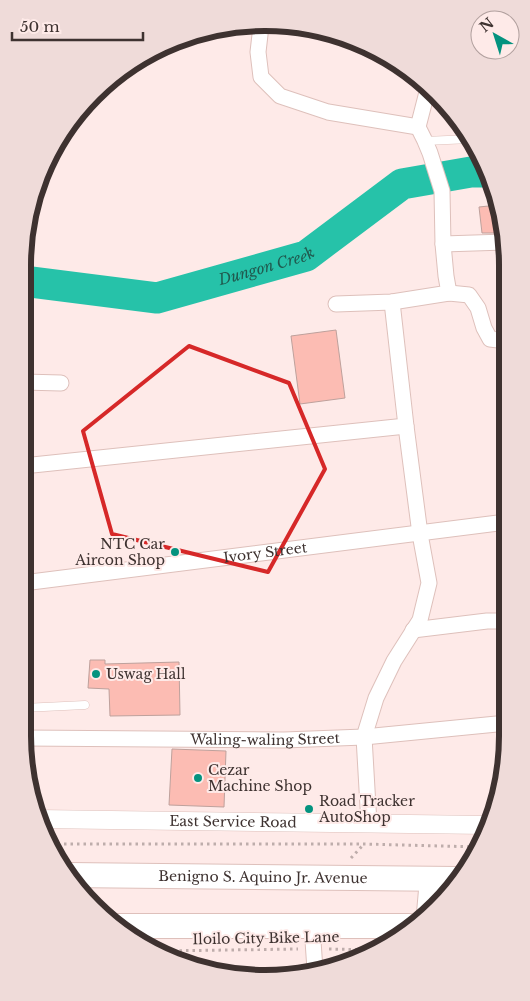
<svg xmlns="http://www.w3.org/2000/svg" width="530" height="1001" viewBox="0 0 530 1001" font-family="'Libre Baskerville',serif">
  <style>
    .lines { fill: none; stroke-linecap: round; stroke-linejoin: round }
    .river { stroke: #26c2a9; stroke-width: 31 }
    .building { fill: #fcbcb3; stroke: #bea19c }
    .service-casing { stroke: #dec0bb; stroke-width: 9 }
    .minor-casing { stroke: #dec0bb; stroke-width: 17 }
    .tertiary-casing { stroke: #dec0bb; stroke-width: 19 }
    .trunk-casing { stroke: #dec0bb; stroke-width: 26 }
    .path { stroke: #beadab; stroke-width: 3; stroke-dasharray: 2.5 4; stroke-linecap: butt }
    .service { stroke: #fff; stroke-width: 8 }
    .minor { stroke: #fff; stroke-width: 15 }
    .tertiary { stroke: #fff; stroke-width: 18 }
    .trunk { stroke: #fff; stroke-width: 24 }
    .marked { fill: none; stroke: #d62828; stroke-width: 4; stroke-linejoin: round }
    .poi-dot { fill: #04937f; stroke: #feeae8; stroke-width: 2 }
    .labels { text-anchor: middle; stroke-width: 4; stroke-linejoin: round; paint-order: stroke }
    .poi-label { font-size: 14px; fill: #3e3230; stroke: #feeae8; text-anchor: start }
    .street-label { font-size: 14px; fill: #3e3230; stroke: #feeae8 }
    .water-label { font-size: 15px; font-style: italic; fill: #205a4f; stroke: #feeae8 }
    .rim { fill: none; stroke: #3e3230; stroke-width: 6 }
  </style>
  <rect width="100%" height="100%" fill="#feeae8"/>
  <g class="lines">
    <path class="river" id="s1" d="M 23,281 L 157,298 L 306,256 L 402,184 L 471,172 L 489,172"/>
  </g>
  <g class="building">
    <path d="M 498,205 L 503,233 L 482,233 L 479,207 Z"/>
    <path d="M 336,330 L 345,398 L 300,404 L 291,336 Z"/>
    <path d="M 90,660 L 105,660 L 105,664 L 179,662 L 180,715 L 110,716 L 109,689 L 88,688 Z"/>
    <path d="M 172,749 L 226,751 L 224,807 L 169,805 Z"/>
  </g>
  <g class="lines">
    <g class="service-casing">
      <g id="service">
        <path d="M 425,141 L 470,139"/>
        <path d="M 23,708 L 85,705"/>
      </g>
    </g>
    <g class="minor-casing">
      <g id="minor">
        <path d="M 261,26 L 258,52 L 261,77 L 280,96 L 328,112 L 418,127"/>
        <path d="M 443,244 L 505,242"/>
        <path d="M 449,293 L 469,295 L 478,308 L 484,328 L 490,339 L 506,341"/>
        <path d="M 336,304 L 392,302 L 449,293 L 446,276 L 443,244 L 442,191 L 430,153 L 425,141 L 418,127 L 427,92"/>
        <path d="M 23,382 L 61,383"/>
        <path d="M 23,466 L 406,426"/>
        <path id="s2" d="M 23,583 L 506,522"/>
        <path d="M 413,630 L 487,621 L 507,621"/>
        <path id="s3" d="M 23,738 L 284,740 L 364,737 L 507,723"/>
        <path d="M 369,824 L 364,737 L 376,698 L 394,661 L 420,620 L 429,583 L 420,534 L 406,426 L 392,302"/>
        <path d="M 312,926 L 315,970"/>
      </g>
    </g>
    <g class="tertiary-casing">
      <g id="tertiary">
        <path id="s4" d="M 38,819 L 487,825"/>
      </g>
    </g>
    <g class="trunk-casing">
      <g id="trunk">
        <path id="s5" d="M 68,875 L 457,879"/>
        <path d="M 429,913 L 432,879"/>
        <path d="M 118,926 L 409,926"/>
      </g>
    </g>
    <g class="path">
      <path d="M 51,844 L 364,844 L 480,847"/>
      <path d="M 351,858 L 364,844"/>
      <path d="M 329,949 L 374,950"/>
      <path d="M 160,951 L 298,949"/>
    </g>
    <use href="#service" class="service"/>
    <use href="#minor" class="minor"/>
    <use href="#tertiary" class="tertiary"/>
    <use href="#trunk" class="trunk"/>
  </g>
  <path class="marked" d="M 189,346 L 289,383 L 325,469 L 268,572 L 112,534 L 83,431 Z"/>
  <g class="poi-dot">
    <circle cx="175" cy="552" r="5"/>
    <circle cx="96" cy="674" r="5"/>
    <circle cx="198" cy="778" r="5"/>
    <circle cx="309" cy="809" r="5"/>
  </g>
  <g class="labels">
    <g class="poi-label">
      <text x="165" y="549" text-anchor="end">NTC Car<tspan x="165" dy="16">Aircon Shop</tspan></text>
      <text x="106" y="679">Uswag Hall</text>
      <text x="208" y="775">Cezar<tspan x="208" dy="16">Machine Shop</tspan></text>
      <text x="319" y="806">Road Tracker<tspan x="319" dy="16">AutoShop</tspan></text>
    </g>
    <g class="street-label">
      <text dy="5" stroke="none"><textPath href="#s2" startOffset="244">Ivory Street</textPath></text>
      <text dy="5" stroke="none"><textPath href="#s3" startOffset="242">Waling-waling Street</textPath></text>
      <text dy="5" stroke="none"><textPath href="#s4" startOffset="195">East Service Road</textPath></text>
      <text dy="5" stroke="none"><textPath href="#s5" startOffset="195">Benigno S. Aquino Jr. Avenue</textPath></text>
      <text transform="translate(266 938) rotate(-1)" y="5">Iloilo City Bike Lane</text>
    </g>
    <g class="water-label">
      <text dy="5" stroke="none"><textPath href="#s1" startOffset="249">Dungon Creek</textPath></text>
    </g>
  </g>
  <path d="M0 0H530V1001H0ZM265 31H265A234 234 0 0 1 499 265V736A234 234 0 0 1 265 970H265A234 234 0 0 1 31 736V265A234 234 0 0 1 265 31Z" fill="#efdbd9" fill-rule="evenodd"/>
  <path class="rim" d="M265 31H265A234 234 0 0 1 499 265V736A234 234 0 0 1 265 970H265A234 234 0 0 1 31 736V265A234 234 0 0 1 265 31Z"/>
  <g transform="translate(495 35) rotate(321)"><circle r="24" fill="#feeae8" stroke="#b1a09e"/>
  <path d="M0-4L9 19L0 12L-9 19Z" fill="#04937f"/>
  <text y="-8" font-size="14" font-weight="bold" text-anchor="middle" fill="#3e3230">N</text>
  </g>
  <path d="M12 32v8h131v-8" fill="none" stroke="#3e3230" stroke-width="2.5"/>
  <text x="20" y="32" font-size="15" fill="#3e3230" stroke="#feeae8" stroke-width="4" paint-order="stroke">50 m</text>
</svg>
